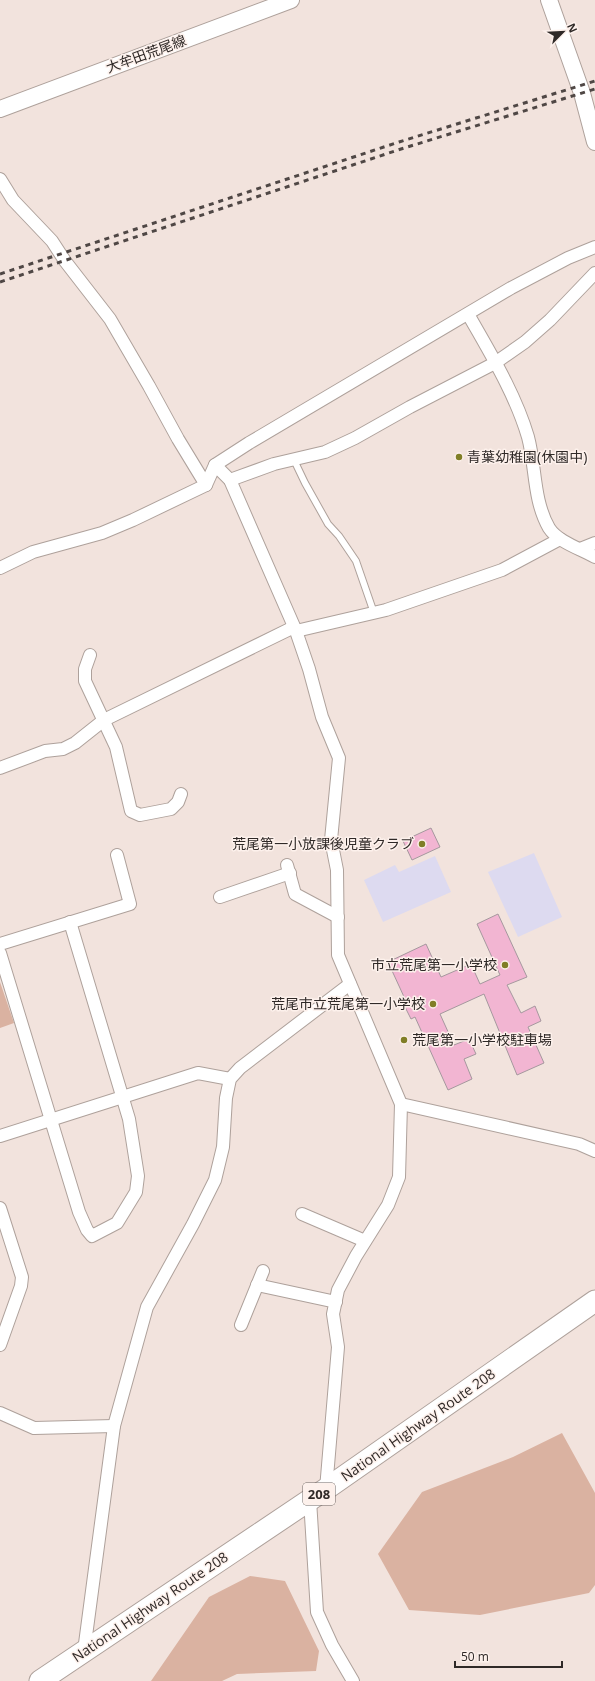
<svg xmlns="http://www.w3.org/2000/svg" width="595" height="1681" viewBox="0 0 595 1681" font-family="'Open Sans','Noto Sans JP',sans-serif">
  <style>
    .education { fill: #dddaf0 }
    .green { fill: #dab2a1 }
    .building { fill: #f2b5d2; stroke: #a5989e }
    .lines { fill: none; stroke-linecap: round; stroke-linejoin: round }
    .lane-casing { stroke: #aea19b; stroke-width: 8 }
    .street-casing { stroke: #aea19b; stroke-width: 14 }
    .secondary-casing { stroke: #aea19b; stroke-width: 18 }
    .highway-casing { stroke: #aea19b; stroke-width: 23 }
    .lane { stroke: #fff; stroke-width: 6 }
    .street { stroke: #fff; stroke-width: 12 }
    .secondary { stroke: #fff; stroke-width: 16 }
    .highway { stroke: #fff; stroke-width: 21 }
    .rail { stroke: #4f4745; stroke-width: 3; stroke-dasharray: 5 5; stroke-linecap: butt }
    .poi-dot { fill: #807e26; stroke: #fdf1ec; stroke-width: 1.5 }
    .labels { text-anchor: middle; stroke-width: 3; stroke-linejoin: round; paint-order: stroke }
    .shield { fill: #fdf1ec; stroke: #6d6562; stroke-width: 1 }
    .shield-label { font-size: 13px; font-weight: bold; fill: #2f2927 }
    .street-label { font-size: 14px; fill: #2f2927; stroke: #fdf1ec }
    .poi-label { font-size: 14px; fill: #2f2927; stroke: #fdf1ec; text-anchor: end }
  </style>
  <rect width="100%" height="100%" fill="#f2e3dd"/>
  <g class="education">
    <path d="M 534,853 L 562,917 L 518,937 L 488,872 Z"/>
    <path d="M 435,856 L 451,892 L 383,922 L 364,880 L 395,865 L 399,872 Z"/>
  </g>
  <g class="green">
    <path d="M 0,982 L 14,1023 L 0,1028 Z"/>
    <path d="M 562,1433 L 595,1493 L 595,1585 L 589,1593 L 480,1615 L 409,1610 L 378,1554 L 422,1492 L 513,1457 Z"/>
    <path d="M 250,1576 L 285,1581 L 319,1651 L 316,1671 L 237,1674 L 222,1681 L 151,1681 L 209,1597 Z"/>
  </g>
  <g class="building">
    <path d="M 431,828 L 440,847 L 412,860 L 403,841 Z"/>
    <path d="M 498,914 L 527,977 L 507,985 L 521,1013 L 535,1006 L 541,1021 L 528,1027 L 544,1063 L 517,1075 L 484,994 L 440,1014 L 454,1045 L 469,1039 L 476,1054 L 464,1059 L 472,1079 L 448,1090 L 415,1017 L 411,1019 L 402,1001 L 405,999 L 388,962 L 426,944 L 441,977 L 471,964 L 480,984 L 500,975 L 477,924 Z"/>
  </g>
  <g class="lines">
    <g class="lane-casing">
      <path id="lane" d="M 294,460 L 305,483 L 328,524 L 339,536 L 356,561 L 374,613"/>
    </g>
    <g class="street-casing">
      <g id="street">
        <path d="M 0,179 L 13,200 L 52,241 L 65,261 L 110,319 L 149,386 L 178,439 L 206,485"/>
        <path d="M 468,314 C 490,353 515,393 528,437 C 536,467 533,500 549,528 C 558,542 581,549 595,557"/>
        <path d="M 215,465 L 230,480 L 296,631 L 309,669 L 322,717 L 339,758 L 331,840 L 337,870 L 338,955 L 401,1104 L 399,1177 L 388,1205 L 356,1256 L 338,1290 L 333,1314 L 338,1347 L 326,1489"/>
        <path d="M 230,480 L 274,464 L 325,452 L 355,438 L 410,407 L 495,363 L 525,342 L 550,320 L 595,273"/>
        <path d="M 580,549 L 595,543"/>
        <path d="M 0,568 L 33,552 L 102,533 L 133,520 L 206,485 L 215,465 L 249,443 L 511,288 L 568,258 L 595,247"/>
        <path d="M 296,631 L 386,610 L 502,570 L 560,539"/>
        <path d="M 90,655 L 85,669 L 85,681 L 116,747 L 131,811 L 140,815 L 171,809 L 178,802 L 181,794"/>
        <path d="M 0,768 L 45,751 L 63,749 L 75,743 L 104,720 L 294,627"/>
        <path d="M 287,865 L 295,894 L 338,917"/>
        <path d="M 220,897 L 290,873"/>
        <path d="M 0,944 L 130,904 L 117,855"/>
        <path d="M 0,953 L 79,1212 L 87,1230 L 92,1236 L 117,1223 L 136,1192 L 138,1176 L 129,1119 L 70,922"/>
        <path d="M 401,1104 L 579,1144 L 595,1151"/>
        <path d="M 0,1136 L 198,1073 L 230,1079"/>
        <path d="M 0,1208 L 22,1277 L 21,1286 L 0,1345"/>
        <path d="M 302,1214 L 365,1241"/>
        <path d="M 257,1285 L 336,1302"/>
        <path d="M 241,1325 L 263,1271"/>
        <path d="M 0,1413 L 34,1428 L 114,1426"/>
        <path d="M 310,1500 L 317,1612 L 332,1645 L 353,1681"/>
        <path d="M 84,1651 L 114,1426 L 147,1307 L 193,1224 L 215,1180 L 223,1147 L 226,1098 L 230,1079 L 240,1068 L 350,984"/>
      </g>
    </g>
    <g class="secondary-casing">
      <g id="secondary">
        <path d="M 549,0 L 582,93 L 595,142"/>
        <path d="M 0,109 L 291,0"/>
      </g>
    </g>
    <g class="highway-casing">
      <path id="highway" d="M 40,1681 L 326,1489 L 595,1301"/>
    </g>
    <use href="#lane" class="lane"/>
    <use href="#street" class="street"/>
    <use href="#secondary" class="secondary"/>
    <use href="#highway" class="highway"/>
    <g class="rail">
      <path d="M 0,274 L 399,142 L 595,81"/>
      <path d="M 0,282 L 401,149 L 595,89"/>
    </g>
  </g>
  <g class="poi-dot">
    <circle cx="459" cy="457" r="4"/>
    <circle cx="422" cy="844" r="4"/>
    <circle cx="505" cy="965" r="4"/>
    <circle cx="433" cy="1004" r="4"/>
    <circle cx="404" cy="1040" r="4"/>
  </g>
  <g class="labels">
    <rect class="shield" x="303" y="1483" width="32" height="22" rx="3"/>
    <g class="shield-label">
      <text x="319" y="1499">208</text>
    </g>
    <g class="street-label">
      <text transform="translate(146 54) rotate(-20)" y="5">大牟田荒尾線</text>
      <text transform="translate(418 1425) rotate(-35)" y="5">National Highway Route 208</text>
      <text transform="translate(150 1607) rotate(-34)" y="5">National Highway Route 208</text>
    </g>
    <g class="poi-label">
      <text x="467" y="462" text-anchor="start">青葉幼稚園(休園中)</text>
      <text x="414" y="849">荒尾第一小放課後児童クラブ</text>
      <text x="497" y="970">市立荒尾第一小学校</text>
      <text x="425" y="1009">荒尾市立荒尾第一小学校</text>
      <text x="412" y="1045" text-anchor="start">荒尾第一小学校駐車場</text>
    </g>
  </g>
  <g transform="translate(563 32) rotate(66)" stroke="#fdf1ec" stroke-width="3" paint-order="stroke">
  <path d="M0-3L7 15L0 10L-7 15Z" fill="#2f2927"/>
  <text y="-6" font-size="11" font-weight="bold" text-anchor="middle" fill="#2f2927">N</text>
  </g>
  <path d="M455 1661v6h107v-6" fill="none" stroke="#2f2927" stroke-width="2"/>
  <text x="461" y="1661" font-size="12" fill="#2f2927" stroke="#fdf1ec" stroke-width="3" paint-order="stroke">50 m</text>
</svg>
